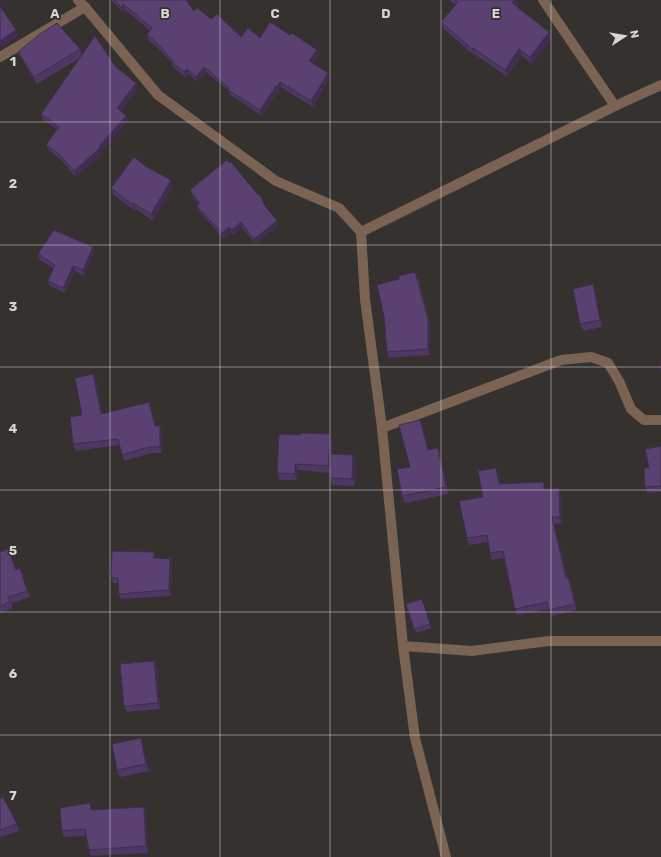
<svg xmlns="http://www.w3.org/2000/svg" width="661" height="857" viewBox="0 0 661 857" font-family="Rubik,sans-serif">
  <style>
    .lines { fill: none; stroke-linecap: round; stroke-linejoin: round }
    .minor { stroke: #7a6353; stroke-width: 10 }
    .wall { fill: #4e3762 }
    .shaded-wall { fill: #402d50 }
    .building { fill: #5b4072; stroke: #402d50 }
    .grid { fill: none; stroke: #d7d5d4; stroke-width: 1; stroke-opacity: 0.55 }
    .grid-label { font-size: 13px; text-anchor: middle; font-weight: bold; fill: #d7d5d4; stroke: #34312f; stroke-width: 3.5; stroke-linejoin: round; paint-order: stroke }
  </style>
  <rect width="100%" height="100%" fill="#34312f"/>
  <g class="lines">
    <g class="minor">
      <path d="M 78,0 L 85,7 L 158,95 L 276,181 L 339,208 L 361,232 L 365,299 L 382,428 L 403,646 L 415,738 L 446,857"/>
      <path d="M 543,0 L 615,106"/>
      <path d="M 0,57 L 85,7"/>
      <path d="M 361,232 L 615,106 L 661,85"/>
      <path d="M 382,428 L 561,360 L 591,357 L 608,363 L 619,381 L 631,409 L 644,420 L 661,420"/>
      <path d="M 403,646 L 472,651 L 549,641 L 661,641"/>
    </g>
  </g>
  <g class="wall">
    <path d="M 111,0 L 186,0 L 194,11 L 211,19 L 241,37 L 260,38 L 290,35 L 317,50 L 319,55 L 313,64 L 330,78 L 313,107 L 282,88 L 279,93 L 278,92 L 262,116 L 230,95 L 228,90 L 206,72 L 198,82 L 189,74 L 186,78 L 174,68 L 172,63 L 157,47 L 149,41 L 147,35 L 150,30 L 125,10 L 123,12 Z"/>
    <path d="M 449,0 L 517,0 L 519,5 L 517,7 L 549,32 L 551,39 L 532,64 L 522,56 L 507,77 L 476,55 L 475,56 L 444,29 L 441,22 L 456,5 Z"/>
    <path d="M 80,49 L 82,55 L 116,67 L 136,83 L 138,89 L 121,111 L 126,116 L 128,121 L 101,151 L 102,154 L 76,177 L 60,159 L 49,150 L 46,145 L 57,129 L 43,120 L 41,114 L 81,57 L 37,84 L 21,58 L 18,52 Z"/>
    <path d="M 173,186 L 153,221 L 136,209 L 135,211 L 113,194 L 111,188 Z"/>
    <path d="M 190,190 L 277,221 L 278,226 L 256,244 L 242,228 L 234,235 L 231,232 L 224,239 L 199,211 L 197,206 L 199,204 L 192,195 Z"/>
    <path d="M 93,247 L 94,252 L 84,276 L 75,271 L 65,293 L 50,286 L 48,281 L 53,268 L 40,260 L 38,254 Z"/>
    <path d="M 418,277 L 430,325 L 430,355 L 389,358 L 387,352 Z"/>
    <path d="M 593,284 L 595,291 L 602,327 L 583,331 L 580,324 Z"/>
    <path d="M 93,374 L 96,380 L 102,414 L 149,402 L 156,426 L 163,432 L 162,453 L 152,453 L 124,461 L 119,445 L 76,451 L 73,444 L 82,415 Z"/>
    <path d="M 423,427 L 429,450 L 438,448 L 440,455 L 449,494 L 405,503 L 402,496 L 410,467 Z"/>
    <path d="M 332,441 L 332,454 L 356,462 L 355,486 L 332,485 L 330,478 L 330,473 L 298,470 L 297,480 L 280,480 L 277,473 Z"/>
    <path d="M 661,446 L 661,492 L 647,493 L 645,487 Z"/>
    <path d="M 498,475 L 500,484 L 546,489 L 559,488 L 561,495 L 562,523 L 554,524 L 567,577 L 568,577 L 571,583 L 577,610 L 552,616 L 549,609 L 517,615 L 515,609 L 504,558 L 492,560 L 490,553 L 488,542 L 469,545 L 467,538 L 483,497 Z"/>
    <path d="M 0,552 L 16,570 L 20,568 L 30,597 L 11,603 L 12,608 L 0,614 Z"/>
    <path d="M 156,558 L 170,559 L 172,564 L 171,596 L 121,599 L 119,594 L 119,583 L 113,583 L 111,578 Z"/>
    <path d="M 422,600 L 431,628 L 416,633 L 406,604 Z"/>
    <path d="M 154,661 L 157,667 L 160,709 L 127,712 L 124,706 Z"/>
    <path d="M 143,745 L 149,771 L 120,777 L 117,770 Z"/>
    <path d="M 0,799 L 17,824 L 19,831 L 0,837 Z"/>
    <path d="M 144,807 L 146,814 L 148,853 L 91,856 L 89,850 L 86,836 L 64,837 L 62,831 L 92,810 Z"/>
  </g>
  <g class="shaded-wall">
    <path d="M 515,0 L 517,0 L 519,5 L 514,10 L 512,3 Z"/>
    <path d="M 123,4 L 125,10 L 123,12 L 121,7 Z"/>
    <path d="M 16,30 L 18,36 L 0,49 L 0,41 Z"/>
    <path d="M 549,32 L 551,39 L 532,64 L 530,57 Z"/>
    <path d="M 473,48 L 476,55 L 475,56 L 472,49 Z"/>
    <path d="M 519,49 L 522,56 L 507,77 L 505,70 Z"/>
    <path d="M 317,50 L 319,55 L 311,67 L 309,61 Z"/>
    <path d="M 204,67 L 206,72 L 198,82 L 196,77 Z"/>
    <path d="M 187,69 L 189,74 L 186,78 L 184,72 Z"/>
    <path d="M 328,73 L 330,78 L 313,107 L 311,101 Z"/>
    <path d="M 280,82 L 282,88 L 279,93 L 277,87 Z"/>
    <path d="M 136,83 L 138,89 L 119,113 L 117,108 Z"/>
    <path d="M 276,86 L 278,92 L 262,116 L 260,110 Z"/>
    <path d="M 126,116 L 128,121 L 101,151 L 102,154 L 76,177 L 74,171 L 99,146 Z"/>
    <path d="M 171,180 L 173,186 L 153,221 L 151,214 Z"/>
    <path d="M 133,203 L 136,209 L 135,211 L 132,204 Z"/>
    <path d="M 277,221 L 278,226 L 256,244 L 254,239 Z"/>
    <path d="M 241,222 L 242,228 L 234,235 L 232,230 Z"/>
    <path d="M 229,227 L 231,232 L 224,239 L 222,233 Z"/>
    <path d="M 93,247 L 94,252 L 84,276 L 83,270 Z"/>
    <path d="M 73,266 L 75,271 L 65,293 L 63,288 Z"/>
    <path d="M 415,272 L 430,325 L 430,355 L 428,349 Z"/>
    <path d="M 593,284 L 595,291 L 602,327 L 600,320 Z"/>
    <path d="M 93,374 L 96,380 L 103,420 L 101,414 Z"/>
    <path d="M 149,402 L 151,408 L 157,432 L 155,426 Z"/>
    <path d="M 420,420 L 423,427 L 431,457 L 428,450 Z"/>
    <path d="M 160,426 L 163,432 L 162,453 L 160,447 Z"/>
    <path d="M 330,434 L 332,441 L 330,473 L 328,466 Z"/>
    <path d="M 438,448 L 440,455 L 449,494 L 446,487 Z"/>
    <path d="M 353,455 L 356,462 L 355,486 L 352,479 Z"/>
    <path d="M 295,464 L 298,470 L 297,480 L 295,474 Z"/>
    <path d="M 496,468 L 498,475 L 501,491 L 499,484 Z"/>
    <path d="M 559,488 L 561,495 L 562,523 L 560,517 Z"/>
    <path d="M 552,517 L 554,524 L 568,584 L 566,578 Z"/>
    <path d="M 170,559 L 172,564 L 171,596 L 169,590 Z"/>
    <path d="M 568,577 L 571,583 L 577,610 L 575,604 Z"/>
    <path d="M 154,661 L 157,667 L 160,709 L 158,703 Z"/>
    <path d="M 141,738 L 143,745 L 149,771 L 146,764 Z"/>
    <path d="M 144,807 L 146,814 L 148,853 L 146,846 Z"/>
  </g>
  <g class="building">
    <path d="M 114,0 L 186,0 L 194,11 L 197,8 L 211,19 L 217,14 L 241,37 L 248,28 L 260,38 L 270,22 L 290,35 L 292,33 L 317,50 L 309,61 L 328,73 L 311,101 L 280,82 L 277,87 L 276,86 L 260,110 L 228,90 L 229,88 L 204,67 L 196,77 L 187,69 L 184,72 L 172,62 L 173,61 L 155,41 L 147,35 L 152,28 L 123,4 L 121,7 Z"/>
    <path d="M 455,0 L 515,0 L 512,3 L 549,32 L 530,57 L 519,49 L 505,70 L 473,48 L 472,49 L 441,22 L 458,2 Z"/>
    <path d="M 0,6 L 16,30 L 0,41 Z"/>
    <path d="M 57,23 L 80,49 L 34,77 L 18,52 L 40,34 Z"/>
    <path d="M 95,36 L 116,67 L 136,83 L 117,108 L 126,116 L 99,146 L 100,148 L 74,171 L 58,153 L 46,145 L 59,127 L 41,114 Z"/>
    <path d="M 134,157 L 145,166 L 171,180 L 151,214 L 133,203 L 132,204 L 111,188 Z"/>
    <path d="M 227,160 L 230,163 L 231,162 L 258,195 L 260,195 L 265,206 L 277,221 L 254,239 L 241,222 L 232,230 L 229,227 L 222,233 L 197,206 L 200,203 L 190,190 Z"/>
    <path d="M 54,230 L 93,247 L 83,270 L 73,266 L 63,288 L 48,281 L 55,265 L 38,254 Z"/>
    <path d="M 415,272 L 428,319 L 428,349 L 387,352 L 384,316 L 377,285 L 399,279 L 399,276 Z"/>
    <path d="M 593,284 L 600,320 L 580,324 L 573,289 Z"/>
    <path d="M 660,361 L 661,361 L 661,373 Z"/>
    <path d="M 93,374 L 101,414 L 149,402 L 155,426 L 160,426 L 160,447 L 149,447 L 122,455 L 118,439 L 73,444 L 70,417 L 82,415 L 75,378 Z"/>
    <path d="M 420,420 L 428,450 L 438,448 L 446,487 L 402,496 L 397,469 L 410,467 L 399,425 Z"/>
    <path d="M 301,433 L 330,434 L 328,466 L 295,464 L 295,474 L 277,473 L 279,434 L 300,435 Z"/>
    <path d="M 661,446 L 661,486 L 645,487 L 644,468 L 649,468 L 645,449 Z"/>
    <path d="M 331,454 L 353,455 L 352,479 L 330,478 Z"/>
    <path d="M 496,468 L 499,484 L 544,482 L 544,489 L 559,488 L 560,517 L 552,517 L 566,578 L 568,577 L 575,604 L 549,610 L 547,602 L 515,609 L 503,551 L 490,553 L 487,535 L 467,538 L 459,501 L 483,497 L 478,471 Z"/>
    <path d="M 8,549 L 16,570 L 20,568 L 27,591 L 8,597 L 10,601 L 0,607 L 0,552 Z"/>
    <path d="M 112,551 L 154,552 L 154,558 L 170,559 L 169,590 L 119,594 L 118,578 L 111,578 Z"/>
    <path d="M 422,599 L 430,624 L 414,629 L 406,604 Z"/>
    <path d="M 154,661 L 158,703 L 124,706 L 120,664 Z"/>
    <path d="M 141,738 L 146,764 L 117,770 L 112,744 Z"/>
    <path d="M 3,797 L 17,824 L 0,830 L 0,799 Z"/>
    <path d="M 90,803 L 91,810 L 144,807 L 146,846 L 89,850 L 85,829 L 62,831 L 60,808 Z"/>
  </g>
  <path class="grid" d="M 110,0 L 110,857M 220,0 L 220,857M 330,0 L 330,857M 441,0 L 441,857M 551,0 L 551,857M 0,122 L 661,122M 0,245 L 661,245M 0,367 L 661,367M 0,490 L 661,490M 0,612 L 661,612M 0,735 L 661,735"/>
  <g class="grid-label">
    <text x="55" y="18">A</text>
    <text x="165" y="18">B</text>
    <text x="275" y="18">C</text>
    <text x="386" y="18">D</text>
    <text x="496" y="18">E</text>
    <text x="13" y="66">1</text>
    <text x="13" y="188">2</text>
    <text x="13" y="311">3</text>
    <text x="13" y="433">4</text>
    <text x="13" y="555">5</text>
    <text x="13" y="678">6</text>
    <text x="13" y="800">7</text>
  </g>
  <g transform="translate(625 36) rotate(78)" stroke="#34312f" stroke-width="3" paint-order="stroke">
  <path d="M0-3L7 15L0 10L-7 15Z" fill="#d7d5d4"/>
  <text y="-6" font-size="11" font-weight="bold" text-anchor="middle" fill="#d7d5d4">N</text>
  </g>
</svg>
